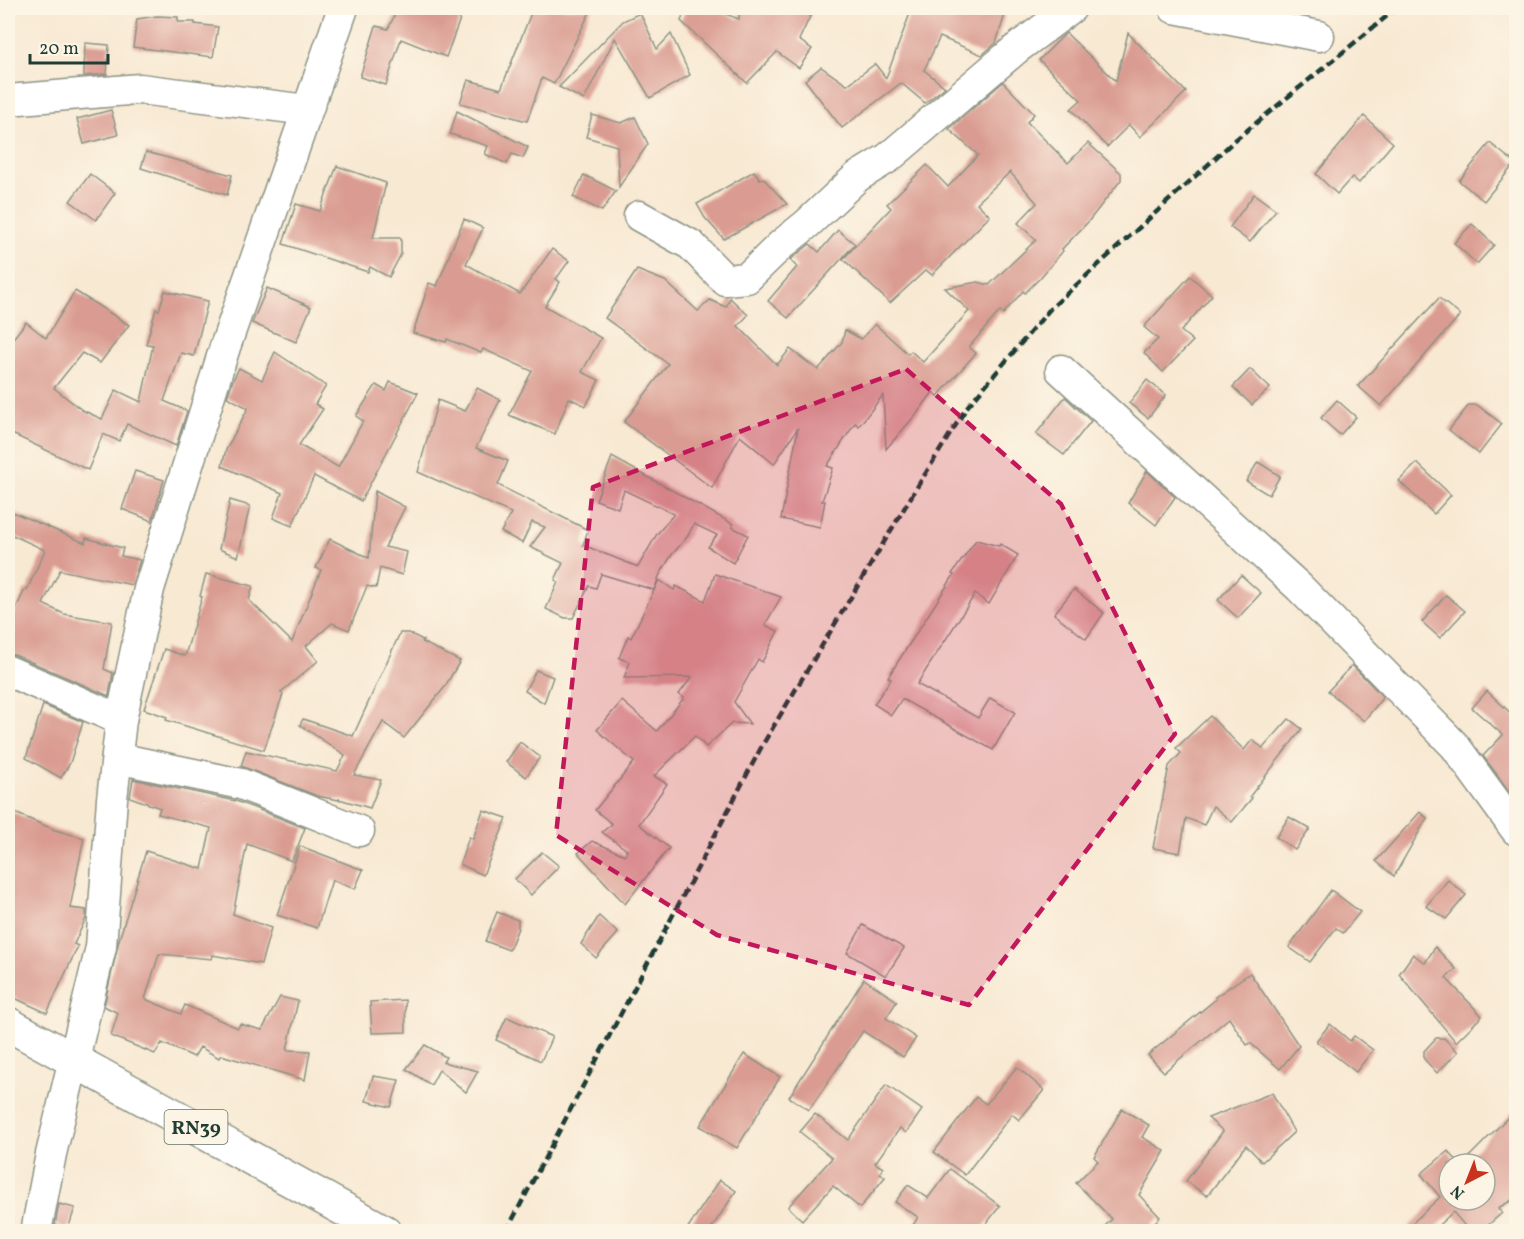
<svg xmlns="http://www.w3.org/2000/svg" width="1524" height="1239" viewBox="0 0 1524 1239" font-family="Vollkorn,serif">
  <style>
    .building { fill: #da9c92 }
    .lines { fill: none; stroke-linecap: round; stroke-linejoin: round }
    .minor-casing { stroke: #8c9384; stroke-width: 33 }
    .trunk-casing { stroke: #8c9384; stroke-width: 36 }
    .minor { stroke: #fff; stroke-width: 30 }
    .trunk { stroke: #fff; stroke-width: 33 }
    .rail { stroke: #1f3d34; stroke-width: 4.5; stroke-dasharray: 9 4.5; stroke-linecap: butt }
    .marked { fill: #c2185b; fill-opacity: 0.2; stroke: #c2185b; stroke-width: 4.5; stroke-dasharray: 12 8; stroke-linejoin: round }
    .labels { text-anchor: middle; stroke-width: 4.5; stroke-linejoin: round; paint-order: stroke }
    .shield { fill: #fcf5e5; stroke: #617469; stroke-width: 1.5 }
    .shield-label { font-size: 20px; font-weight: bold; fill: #1f3d34 }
  </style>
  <rect width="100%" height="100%" fill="#fcf5e5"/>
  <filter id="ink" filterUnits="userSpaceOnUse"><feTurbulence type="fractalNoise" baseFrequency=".0167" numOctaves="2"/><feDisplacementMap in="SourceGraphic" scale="12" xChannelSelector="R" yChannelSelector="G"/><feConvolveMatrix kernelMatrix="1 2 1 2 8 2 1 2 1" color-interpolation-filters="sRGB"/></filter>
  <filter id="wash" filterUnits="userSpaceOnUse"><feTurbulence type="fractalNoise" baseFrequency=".008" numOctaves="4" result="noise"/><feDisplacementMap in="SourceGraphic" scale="24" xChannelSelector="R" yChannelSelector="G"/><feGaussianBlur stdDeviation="1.35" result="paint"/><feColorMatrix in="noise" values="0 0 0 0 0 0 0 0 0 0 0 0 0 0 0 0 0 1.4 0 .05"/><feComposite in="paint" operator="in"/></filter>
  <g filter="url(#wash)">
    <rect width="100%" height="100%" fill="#f8e9d3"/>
    <g id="blocks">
      <g class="building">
        <path d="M 398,8 L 464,8 L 446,57 L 401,39 L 386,85 L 360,77 L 376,26 L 388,29 Z"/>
        <path d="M 533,8 L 592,8 L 554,84 L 542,78 L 527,121 L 460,103 L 468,80 L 501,89 Z"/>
        <path d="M 686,8 L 709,8 L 739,19 L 740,8 L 814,8 L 799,40 L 812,49 L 799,68 L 777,52 L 747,83 L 681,21 Z"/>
        <path d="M 912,8 L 1007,8 L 996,43 L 982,55 L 940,37 L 924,70 L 945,87 L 925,103 L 901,83 L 842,128 L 805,80 L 821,67 L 847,85 L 875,64 L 886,78 Z"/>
        <path d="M 640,13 L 657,49 L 671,34 L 690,75 L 650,98 L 615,38 L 584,100 L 559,87 L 623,21 Z"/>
        <path d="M 157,16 L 178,17 L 178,22 L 195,22 L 195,24 L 218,27 L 213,57 L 133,47 L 137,19 Z"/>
        <path d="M 1066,33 L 1116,81 L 1128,33 L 1186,92 L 1140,137 L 1129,125 L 1107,147 L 1071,109 L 1081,100 L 1039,60 Z"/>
        <path d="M 85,43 L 109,45 L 107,74 L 84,76 Z"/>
        <path d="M 1003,82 L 1034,114 L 1027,122 L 1068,163 L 1088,143 L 1121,173 L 1121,180 L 1088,222 L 1062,249 L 1063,251 L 1040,278 L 1025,293 L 1023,291 L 1003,314 L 1000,311 L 969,347 L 976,353 L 938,396 L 933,392 L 919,411 L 886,449 L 883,395 L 859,426 L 855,423 L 827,466 L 833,468 L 822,501 L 825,501 L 820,527 L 781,519 L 798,428 L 774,464 L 740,436 L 712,488 L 624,422 L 668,364 L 605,318 L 637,270 L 665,281 L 698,311 L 710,300 L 726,307 L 730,298 L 748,315 L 738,326 L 777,365 L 790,349 L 818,370 L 842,342 L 845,330 L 861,339 L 875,324 L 908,354 L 911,351 L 923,362 L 969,311 L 945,288 L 978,282 L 989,285 L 1036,240 L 1018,223 L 1037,203 L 1010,172 L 977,203 L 990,216 L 932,275 L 926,270 L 890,303 L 843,259 L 891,208 L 887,204 L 927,165 L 948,187 L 978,155 L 949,129 Z"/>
        <path d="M 111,110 L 118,135 L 84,144 L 77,119 Z"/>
        <path d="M 457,111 L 528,147 L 523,158 L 512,154 L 507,164 L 485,154 L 488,146 L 450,134 Z"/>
        <path d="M 592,115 L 621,123 L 635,117 L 648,144 L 619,187 L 617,146 L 586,137 Z"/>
        <path d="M 1364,116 L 1393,143 L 1359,183 L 1352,177 L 1337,194 L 1316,174 Z"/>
        <path d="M 1490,143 L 1515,163 L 1484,201 L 1459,181 Z"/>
        <path d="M 146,152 L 232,175 L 227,195 L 141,168 Z"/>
        <path d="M 337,166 L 386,183 L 373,238 L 401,238 L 401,254 L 389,277 L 370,267 L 368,272 L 283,244 L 296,204 L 320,211 Z"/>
        <path d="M 754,171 L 760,179 L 763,178 L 787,204 L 724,239 L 705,218 L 697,204 Z"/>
        <path d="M 90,174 L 115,193 L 96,220 L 70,201 Z"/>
        <path d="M 584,175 L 616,191 L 602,211 L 573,197 Z"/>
        <path d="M 1254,194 L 1276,210 L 1250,242 L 1230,227 Z"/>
        <path d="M 464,219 L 483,228 L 466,264 L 520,294 L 552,249 L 569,261 L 556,279 L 560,282 L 545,306 L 601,338 L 582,372 L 599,380 L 586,406 L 569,398 L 555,434 L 509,415 L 532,371 L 483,349 L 481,353 L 447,339 L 446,342 L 413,333 L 429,283 L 437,286 Z"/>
        <path d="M 1472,224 L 1494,245 L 1477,264 L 1454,243 Z"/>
        <path d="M 838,230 L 855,244 L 788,318 L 768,301 L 797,267 L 790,260 L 810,244 L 819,252 Z"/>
        <path d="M 1190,276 L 1212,295 L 1181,331 L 1193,341 L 1163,372 L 1144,353 L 1158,339 L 1144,327 Z"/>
        <path d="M 267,288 L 311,307 L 296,342 L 252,323 Z"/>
        <path d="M 75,291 L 129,325 L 100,363 L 82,353 L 54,388 L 82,410 L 102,419 L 116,390 L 141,402 L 153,345 L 146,344 L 156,309 L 159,310 L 165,291 L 208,301 L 194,356 L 181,353 L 164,401 L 187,411 L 176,446 L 127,424 L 119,441 L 103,434 L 88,470 L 8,432 L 8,345 L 26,322 L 46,338 Z"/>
        <path d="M 1439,298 L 1460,315 L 1381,406 L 1358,386 Z"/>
        <path d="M 275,352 L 326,386 L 315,404 L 323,409 L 299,445 L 338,467 L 363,421 L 356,416 L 376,385 L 386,391 L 390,382 L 418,393 L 361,501 L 314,476 L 292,526 L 273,518 L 282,493 L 222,466 L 226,450 L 248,408 L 227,397 L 233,380 L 239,368 L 262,380 Z"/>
        <path d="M 1250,369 L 1270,388 L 1252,405 L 1233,387 Z"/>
        <path d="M 1147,380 L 1166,395 L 1148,418 L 1129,403 Z"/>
        <path d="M 477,388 L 500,400 L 476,448 L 508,461 L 498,485 L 588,530 L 583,545 L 638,567 L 657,534 L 674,514 L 624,490 L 618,508 L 596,500 L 612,457 L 733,524 L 732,527 L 748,535 L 733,563 L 708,547 L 717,535 L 694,524 L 687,537 L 671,556 L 659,576 L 654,590 L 601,574 L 596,588 L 589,586 L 573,618 L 565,618 L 546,609 L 558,582 L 555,580 L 563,563 L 530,547 L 545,527 L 532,522 L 522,543 L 501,532 L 511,513 L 418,472 L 438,400 L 465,411 Z"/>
        <path d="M 1065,397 L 1091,421 L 1064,455 L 1036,434 Z"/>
        <path d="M 1337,400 L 1356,417 L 1340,435 L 1321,418 Z"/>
        <path d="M 1469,405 L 1477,405 L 1502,424 L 1479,454 L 1449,430 Z"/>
        <path d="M 1258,462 L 1280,476 L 1269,495 L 1246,481 Z"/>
        <path d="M 1417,463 L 1451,495 L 1434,514 L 1399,481 Z"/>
        <path d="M 135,471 L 164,480 L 152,521 L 122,509 Z"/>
        <path d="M 1147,471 L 1175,497 L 1156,525 L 1128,503 Z"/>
        <path d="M 375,491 L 405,507 L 385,547 L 407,552 L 402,575 L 380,568 L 376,588 L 367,586 L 349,630 L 332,623 L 306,646 L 318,661 L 281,692 L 283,694 L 264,750 L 166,720 L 167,717 L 144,709 L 164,649 L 185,656 L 202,597 L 200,596 L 206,574 L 253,586 L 249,600 L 292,642 L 321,570 L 316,568 L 330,539 L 369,558 Z"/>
        <path d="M 230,500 L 250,506 L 238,557 L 219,549 Z"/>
        <path d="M 8,510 L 85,543 L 86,538 L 123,548 L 121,556 L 140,560 L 132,585 L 60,570 L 43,604 L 64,614 L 112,622 L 104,669 L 113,673 L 109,696 L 15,655 L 8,654 L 8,626 L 25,589 L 27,590 L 45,550 L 8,533 Z"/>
        <path d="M 976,540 L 999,546 L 1000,544 L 1018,555 L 989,604 L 975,594 L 917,684 L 978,718 L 990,698 L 1015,712 L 993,750 L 902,699 L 891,715 L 874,704 L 891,679 L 888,677 L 954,575 L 952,574 Z"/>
        <path d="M 715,574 L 781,597 L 765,625 L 778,631 L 762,662 L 758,659 L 734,702 L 750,724 L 732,723 L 706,747 L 695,736 L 654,776 L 667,784 L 639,824 L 669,848 L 625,904 L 578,853 L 592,841 L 625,855 L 627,850 L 602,832 L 612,824 L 595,810 L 634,762 L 597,730 L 622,701 L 657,731 L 684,698 L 679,694 L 692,677 L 624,678 L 630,662 L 619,658 L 628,636 L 631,638 L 659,580 L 674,590 L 676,586 L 705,601 Z"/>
        <path d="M 1241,575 L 1261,593 L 1238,618 L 1218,600 Z"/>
        <path d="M 1074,589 L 1104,613 L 1086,639 L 1054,614 Z"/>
        <path d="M 1446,595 L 1465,611 L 1440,638 L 1422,622 Z"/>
        <path d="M 400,633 L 409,633 L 423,640 L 422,642 L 460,661 L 444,688 L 404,738 L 383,722 L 354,775 L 381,780 L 370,808 L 339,799 L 339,800 L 317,796 L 241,766 L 246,751 L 337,771 L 345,755 L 300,725 L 303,719 L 353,736 Z"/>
        <path d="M 1352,665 L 1383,697 L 1364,721 L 1328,691 Z"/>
        <path d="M 536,670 L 553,677 L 544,703 L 525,691 Z"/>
        <path d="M 1487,691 L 1516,718 L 1516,800 L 1483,756 L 1503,735 L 1472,708 Z"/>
        <path d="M 43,705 L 83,722 L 70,763 L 61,778 L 26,758 Z"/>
        <path d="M 1210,716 L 1244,750 L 1252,740 L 1263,748 L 1289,719 L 1302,729 L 1250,796 L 1252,798 L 1232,822 L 1213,806 L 1204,825 L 1186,818 L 1180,853 L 1153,848 L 1169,766 L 1181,753 L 1176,748 Z"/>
        <path d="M 520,742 L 540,757 L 526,777 L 506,762 Z"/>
        <path d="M 133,779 L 236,801 L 305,828 L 292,861 L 247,844 L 233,914 L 271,928 L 261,964 L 213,955 L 212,959 L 159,954 L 145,999 L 181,1014 L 185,1005 L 238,1028 L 240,1024 L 262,1030 L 280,997 L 298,1001 L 287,1050 L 310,1051 L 305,1080 L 221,1055 L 219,1058 L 200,1047 L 194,1057 L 162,1043 L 155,1054 L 111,1036 L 118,1013 L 104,1006 L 119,940 L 146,851 L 202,869 L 211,828 L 158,814 L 160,808 L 130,797 Z"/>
        <path d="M 8,810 L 55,830 L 84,838 L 70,908 L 86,910 L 86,918 L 74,944 L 78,946 L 47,1013 L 8,995 Z"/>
        <path d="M 483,810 L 507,818 L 483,875 L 460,864 L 469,837 L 473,839 Z"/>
        <path d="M 1420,812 L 1427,818 L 1394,876 L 1376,861 Z"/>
        <path d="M 1289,817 L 1310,829 L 1295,850 L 1276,837 Z"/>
        <path d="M 300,846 L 363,870 L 355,889 L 332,880 L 317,928 L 277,915 Z"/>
        <path d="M 542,852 L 559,866 L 531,895 L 515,879 Z"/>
        <path d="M 1448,880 L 1466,895 L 1446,919 L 1426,906 Z"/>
        <path d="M 1331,890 L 1360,912 L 1343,933 L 1336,928 L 1310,962 L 1289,947 Z"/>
        <path d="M 497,912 L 518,920 L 518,928 L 509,950 L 485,941 Z"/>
        <path d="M 599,916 L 618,933 L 596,958 L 581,944 Z"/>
        <path d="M 863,925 L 904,948 L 886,976 L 847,953 Z"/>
        <path d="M 1435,947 L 1456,969 L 1446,978 L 1482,1016 L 1456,1042 L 1399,974 L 1413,954 L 1425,963 Z"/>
        <path d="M 1250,973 L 1299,1046 L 1280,1069 L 1250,1043 L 1247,1045 L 1229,1018 L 1164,1072 L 1148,1055 L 1216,999 L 1215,997 Z"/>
        <path d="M 864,979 L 897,1001 L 886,1018 L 916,1038 L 903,1057 L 863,1031 L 809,1110 L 789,1097 Z"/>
        <path d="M 405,1000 L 406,1032 L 372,1033 L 370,1002 Z"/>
        <path d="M 507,1017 L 552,1037 L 541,1061 L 496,1040 Z"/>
        <path d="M 1330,1024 L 1350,1041 L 1354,1036 L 1373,1050 L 1356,1072 L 1316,1041 Z"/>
        <path d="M 1436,1038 L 1444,1038 L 1458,1052 L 1437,1073 L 1424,1059 L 1424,1051 Z"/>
        <path d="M 425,1045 L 446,1057 L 443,1062 L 478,1071 L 466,1092 L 439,1070 L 431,1085 L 406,1069 Z"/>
        <path d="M 744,1054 L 780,1077 L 737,1148 L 700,1126 Z"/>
        <path d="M 1017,1067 L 1044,1090 L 1019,1120 L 1012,1114 L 965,1175 L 934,1152 L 976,1097 L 986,1104 Z"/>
        <path d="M 373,1076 L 399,1080 L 391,1107 L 366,1101 Z"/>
        <path d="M 886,1085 L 922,1110 L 906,1133 L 900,1128 L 875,1163 L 883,1168 L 880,1173 L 885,1177 L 860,1208 L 833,1186 L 802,1220 L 788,1207 L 832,1158 L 800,1132 L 815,1114 L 848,1140 Z"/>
        <path d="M 1272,1093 L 1294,1132 L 1262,1162 L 1246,1145 L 1207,1196 L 1186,1181 L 1223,1131 L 1208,1118 Z"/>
        <path d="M 1122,1109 L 1149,1125 L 1142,1137 L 1165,1151 L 1139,1195 L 1160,1217 L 1145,1232 L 1099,1232 L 1112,1219 L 1076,1183 L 1098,1161 L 1094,1157 Z"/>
        <path d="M 1516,1109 L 1516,1198 L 1498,1208 L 1502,1213 L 1480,1232 L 1470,1232 L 1453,1212 L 1431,1232 L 1403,1232 L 1440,1197 L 1421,1174 L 1448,1151 L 1460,1164 L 1449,1164 L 1449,1200 L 1485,1200 L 1485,1164 L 1462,1164 Z"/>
        <path d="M 950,1169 L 1000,1206 L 980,1232 L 909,1232 L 918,1217 L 895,1202 L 908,1185 L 928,1198 Z"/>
        <path d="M 720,1180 L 736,1191 L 709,1232 L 685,1232 Z"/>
        <path d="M 59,1204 L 75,1208 L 68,1229 L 55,1225 Z"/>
      </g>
    </g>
  </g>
  <g filter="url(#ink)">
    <use href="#blocks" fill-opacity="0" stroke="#8c9384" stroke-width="1.5"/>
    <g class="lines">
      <g class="minor-casing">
        <g id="minor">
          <path d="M 1174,8 L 1319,36"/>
          <path d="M 8,100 L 140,89 L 307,110"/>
          <path d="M 639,216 L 691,245 L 725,280 L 747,278 L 781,245 L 807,224 L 857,177 L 888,158 L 1016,49 L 1071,8"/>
          <path d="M 1061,370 L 1299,587 L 1455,746 L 1516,830"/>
          <path d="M 8,671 L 121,720"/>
          <path d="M 117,758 L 241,784 L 359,831"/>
          <path d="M 36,1232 L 51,1154 L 101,947 L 112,799 L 121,720 L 149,589 L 225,347 L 343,8"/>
        </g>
      </g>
      <g class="trunk-casing">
        <path id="trunk" d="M 8,1024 L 385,1232"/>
      </g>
      <use href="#minor" class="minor"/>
      <use href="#trunk" class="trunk"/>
      <path class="rail" d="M 506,1232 L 763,744 L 914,492 L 967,407 L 1050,309 L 1234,141 L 1397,8"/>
    </g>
  </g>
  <path class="marked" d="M 906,369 L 1061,504 L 1175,734 L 969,1005 L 717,935 L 556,835 L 593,487 Z"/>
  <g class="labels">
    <rect class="shield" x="164.5" y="1110" width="63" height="34" rx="4.5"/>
    <g class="shield-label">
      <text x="196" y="1134">RN39</text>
    </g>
  </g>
  <rect width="1524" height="1239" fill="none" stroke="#fcf5e5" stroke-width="30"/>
  <g transform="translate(1467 1182) rotate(222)"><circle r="28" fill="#fcf5e5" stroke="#a4ab9e" stroke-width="1.5"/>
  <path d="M0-4.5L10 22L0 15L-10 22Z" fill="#c8321e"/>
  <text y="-9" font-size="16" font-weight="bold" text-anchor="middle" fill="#1f3d34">N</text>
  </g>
  <path d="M30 54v9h78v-9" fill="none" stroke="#1f3d34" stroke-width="3"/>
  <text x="39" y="54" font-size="18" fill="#1f3d34" stroke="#fcf5e5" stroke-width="4.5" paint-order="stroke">20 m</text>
</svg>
